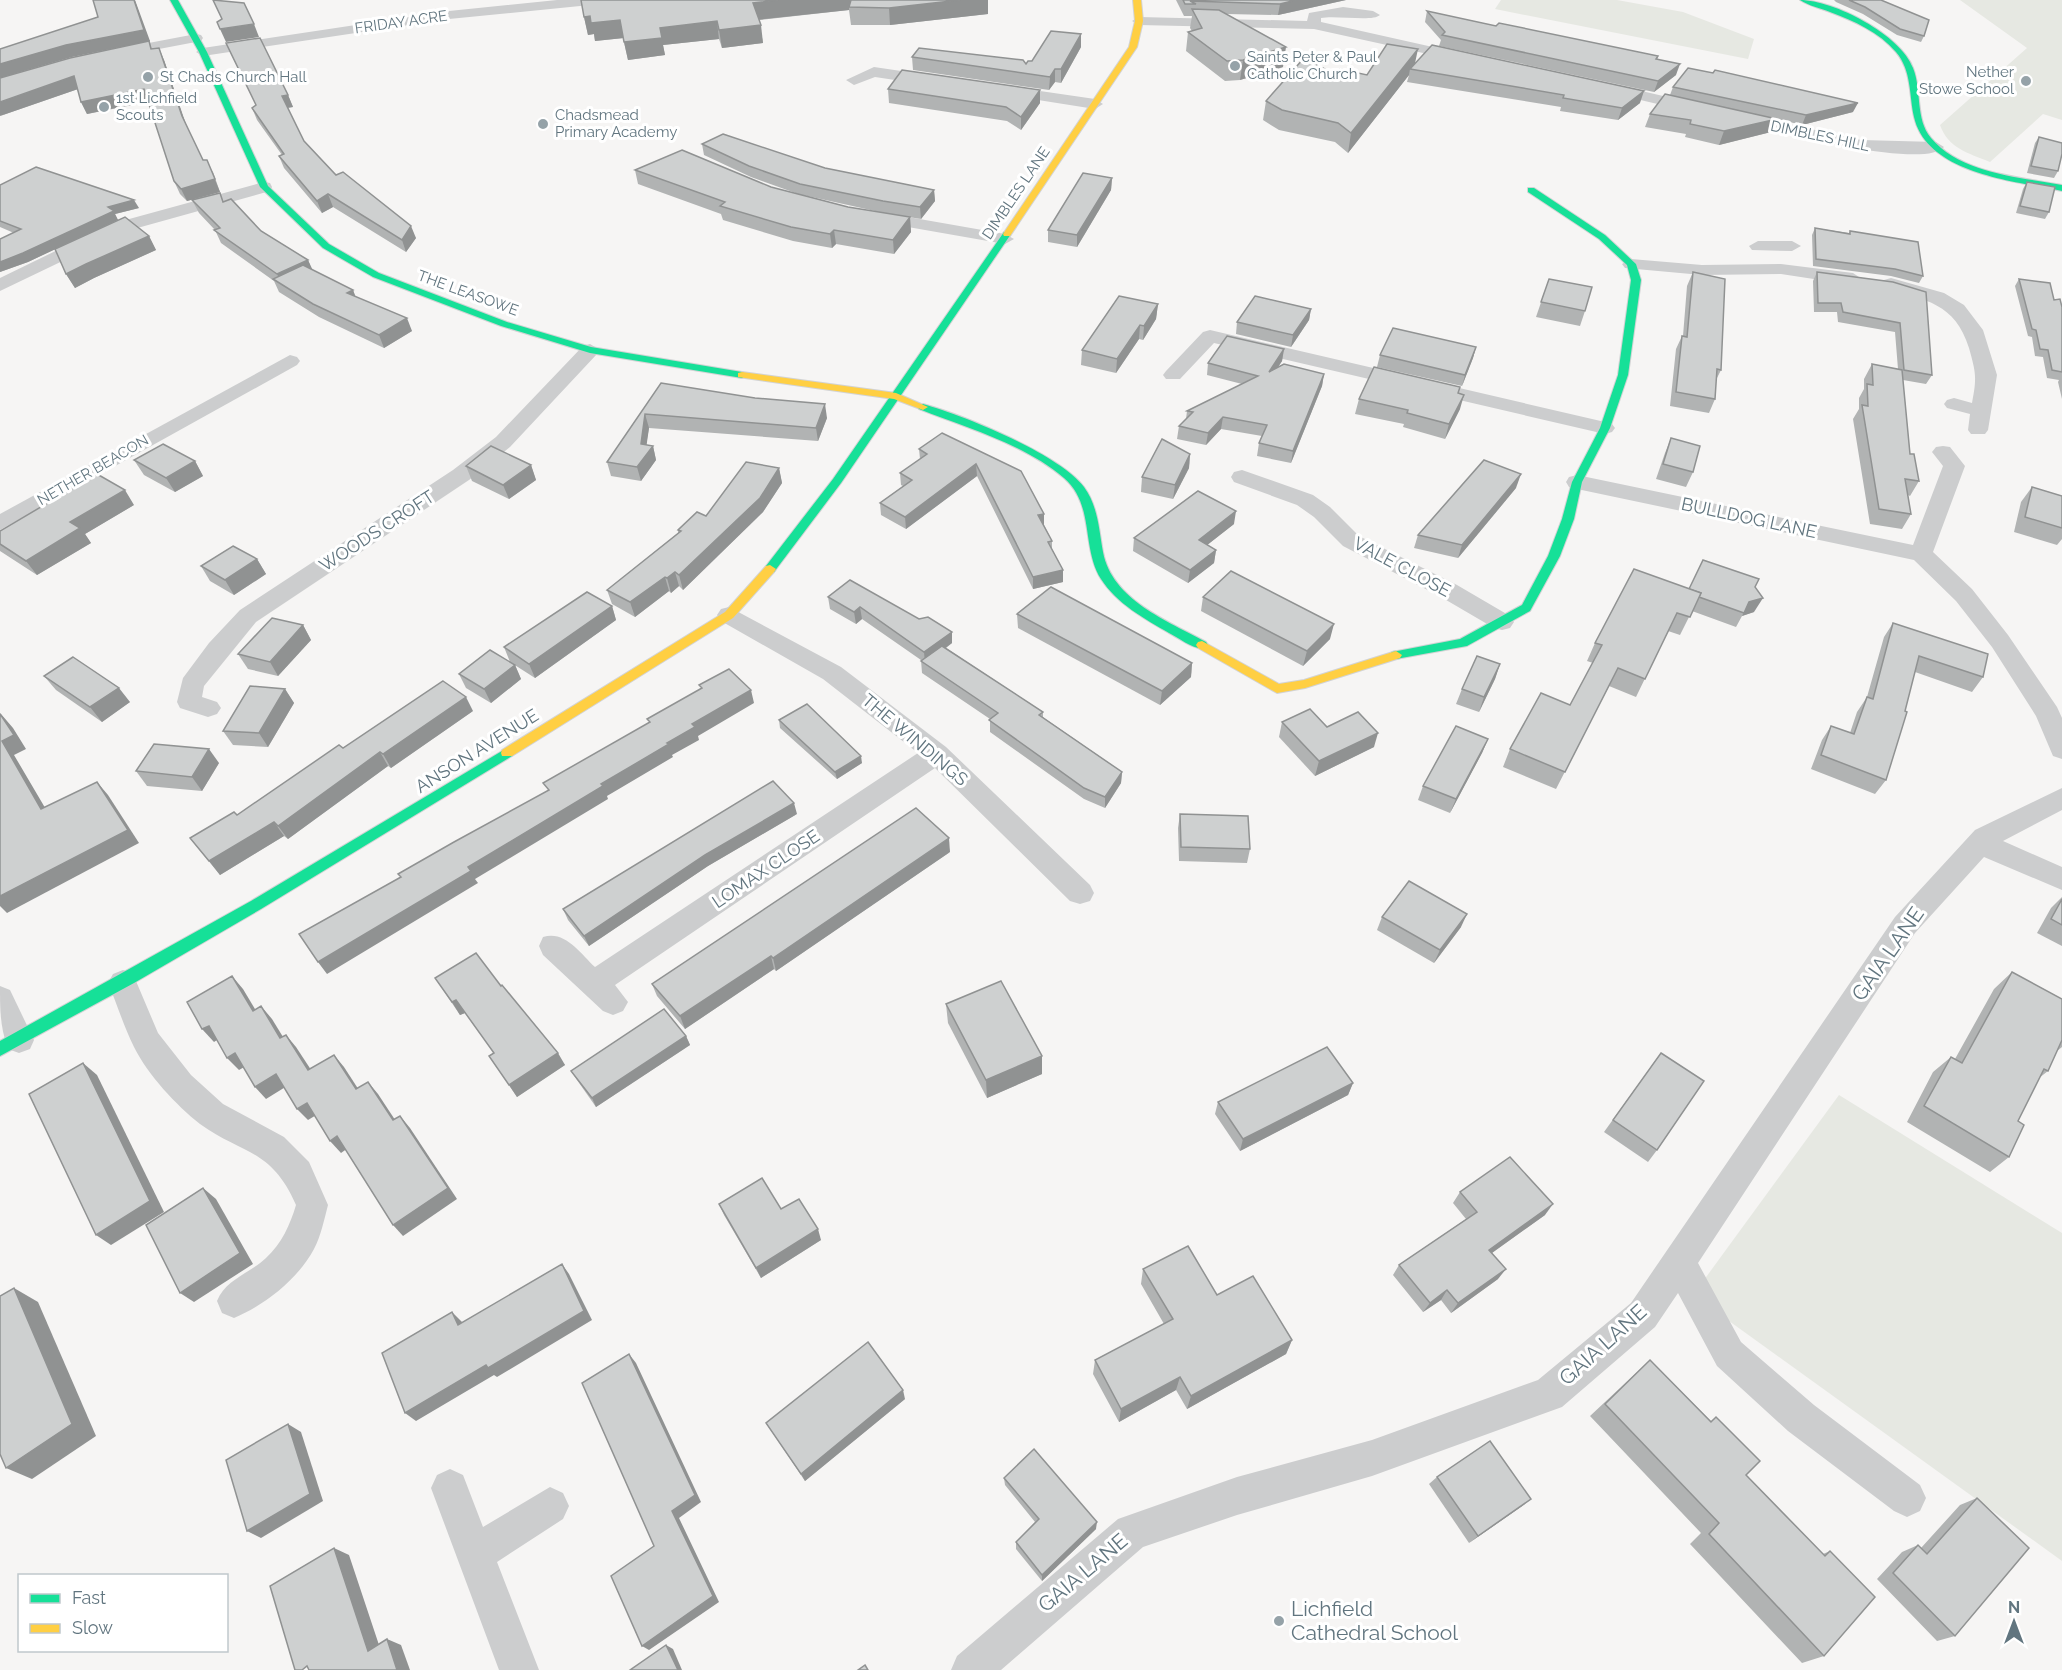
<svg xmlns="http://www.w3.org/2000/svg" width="2062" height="1670" viewBox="0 0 2062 1670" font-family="Raleway,sans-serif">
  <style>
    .green { fill: #e6e8e2 }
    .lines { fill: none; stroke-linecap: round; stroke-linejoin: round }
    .fast-casing { stroke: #d2d3d4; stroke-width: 2 }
    .slow-casing { stroke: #d2d3d4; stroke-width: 2 }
    .street { fill: #cccdce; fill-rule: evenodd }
    .fast { fill: #16e098; fill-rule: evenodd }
    .slow { fill: #ffcf43; fill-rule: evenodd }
    .wall { fill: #b1b3b3 }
    .shaded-wall { fill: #909292 }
    .building { fill: #ced0d0; stroke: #909292; stroke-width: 1.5 }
    .poi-dot { fill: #95a2a8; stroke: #fff; stroke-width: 2 }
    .labels { text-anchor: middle; stroke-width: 6; stroke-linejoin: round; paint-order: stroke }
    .far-street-label { font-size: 15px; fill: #61757f; stroke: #fff }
    .far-poi-label { font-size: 15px; fill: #61757f; stroke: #fff; text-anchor: start }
    .street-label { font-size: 18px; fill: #61757f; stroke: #fff }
    .near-street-label { font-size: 21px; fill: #61757f; stroke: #fff }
    .near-poi-label { font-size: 21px; fill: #61757f; stroke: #fff; text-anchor: start }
  </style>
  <rect width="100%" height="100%" fill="#f6f5f4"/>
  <g class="green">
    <path d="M 1501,0 L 1617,0 L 1683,12 L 1754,39 L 1748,59 L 1495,9 Z"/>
    <path d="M 1960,0 L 2062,0 L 2062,120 L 2043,114 L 1990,162 C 1968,153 1948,148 1940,125 L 2027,48 Z"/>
    <path d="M 1839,1095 L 2062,1233 L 2062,1561 L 1693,1295 Z"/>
  </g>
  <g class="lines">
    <g class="fast-casing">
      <g id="fast">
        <path d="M 170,0 L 178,0 L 207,52 L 268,186 L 329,244 L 379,273 L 507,322 L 591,347 L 742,372 L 747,375 L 742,378 L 590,353 L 501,326 L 373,277 L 323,248 L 260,187 L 199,52 Z"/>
        <path d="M 1800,0 C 1834,0 1901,35 1913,68 C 1922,90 1915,119 1931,138 C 1961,174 2020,177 2062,185 L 2062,191 C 2015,181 1927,174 1914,117 C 1909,95 1912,71 1896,52 C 1879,32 1854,21 1830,12 C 1820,8 1809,6 1800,0 Z"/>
        <path d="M 1528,188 L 1534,188 L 1605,235 L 1636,264 L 1641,280 L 1628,375 L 1610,428 L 1582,482 L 1574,519 L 1560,556 L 1530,611 L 1467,646 L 1396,659 L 1390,655 L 1392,652 L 1460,639 L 1522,605 L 1548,556 L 1562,519 L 1572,482 L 1600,428 L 1618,375 L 1631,280 L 1627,265 L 1599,239 L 1528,192 Z"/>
        <path d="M 1004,232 L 1011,234 L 841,483 L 774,572 L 766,572 L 766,566 L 833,479 Z"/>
        <path d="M 923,404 C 963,415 1059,454 1084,487 C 1098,506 1099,530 1103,552 C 1112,600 1168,621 1206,642 L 1208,645 L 1206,648 C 1195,651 1179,638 1169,633 C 1145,619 1117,604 1101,579 C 1081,547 1095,505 1064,478 C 1024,444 967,428 919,409 L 918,407 Z"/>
        <path d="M 507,748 L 512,750 L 513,753 L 512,756 L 261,909 L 134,983 L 0,1056 L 0,1041 L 251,901 Z"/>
      </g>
    </g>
    <g class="slow-casing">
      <g id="slow">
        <path d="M 1133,0 L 1141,0 L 1143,21 L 1137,47 L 1010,236 L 1004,236 L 1003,234 L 1129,47 L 1135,21 Z"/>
        <path d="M 742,372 L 896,393 L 928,407 L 923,410 L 894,399 L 738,377 L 738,373 Z"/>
        <path d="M 770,565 L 776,569 L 774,572 L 733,618 L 512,756 L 502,756 L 501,753 L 502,750 L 725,612 L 766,566 Z"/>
        <path d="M 1202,641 L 1279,684 L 1304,680 L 1396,651 L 1402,655 L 1400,658 L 1305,688 L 1277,693 L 1198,648 L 1196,645 L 1198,642 Z"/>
      </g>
    </g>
    <g class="street">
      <path d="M 557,0 L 607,0 L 600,4 L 449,19 L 203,56 L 196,52 L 203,48 L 449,11 Z"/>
      <path d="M 1343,7 L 1373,11 L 1380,15 C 1373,22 1336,15 1321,18 L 1321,22 L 1464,54 L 1471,58 L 1464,62 L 1314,29 L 1139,25 L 1132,21 L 1139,17 L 1307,21 L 1309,13 Z"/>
      <path d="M 196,34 L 201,35 L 203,38 L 201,41 L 117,57 L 110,53 L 117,49 Z"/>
      <path d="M 874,67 L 935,76 L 943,81 L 935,86 L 875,77 L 854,85 L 846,80 Z"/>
      <path d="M 1607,83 L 1702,105 L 1704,108 L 1696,113 L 1602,91 L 1599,88 Z"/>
      <path d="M 1005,86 L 1095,99 L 1103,104 L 1095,109 L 1000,94 L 997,91 L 1000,88 Z"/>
      <path d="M 1739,113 L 1861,140 L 1936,142 L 1944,147 C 1925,171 1764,129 1733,121 L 1731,118 Z"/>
      <path d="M 264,182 L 270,183 L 272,187 L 270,191 L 123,232 L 0,291 L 0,278 L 111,224 Z"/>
      <path d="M 874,211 L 1005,234 L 1014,239 L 1005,244 L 868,220 L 865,216 L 868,212 Z"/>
      <path d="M 1758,241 L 1792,241 L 1801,246 L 1792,251 L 1752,250 L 1749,246 Z"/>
      <path d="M 1631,259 L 1702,265 L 1781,264 L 1853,273 L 1862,279 L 1853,285 L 1781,274 L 1702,275 L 1625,268 L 1622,264 Z"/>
      <path d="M 1891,278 L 1944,293 L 1964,305 L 1983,330 L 1997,375 L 1988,430 L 1985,434 L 1971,434 L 1968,430 L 1970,414 L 1947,408 L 1944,404 L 1947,400 L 1954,398 L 1972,403 C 1977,378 1976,373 1969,348 C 1955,303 1926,300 1884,288 L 1882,284 L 1884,280 Z"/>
      <path d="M 1210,330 L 1605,422 L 1612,424 L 1615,428 L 1612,432 L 1605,434 L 1214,343 L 1180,379 L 1166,379 L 1163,375 L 1166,371 L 1203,332 Z"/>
      <path d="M 590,344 L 600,350 L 597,354 L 510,447 L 469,480 L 256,622 L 204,686 L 202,697 L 217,702 L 221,708 L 217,714 L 208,717 L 180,708 L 177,702 L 183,678 L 209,643 L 240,610 L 453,470 L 496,437 L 583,346 Z"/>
      <path d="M 290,355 L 297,357 L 300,361 L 297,365 L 0,530 L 0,514 Z"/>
      <path d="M 1943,446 L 1950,447 L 1965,466 L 1933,552 L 1972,589 L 2008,635 L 2057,707 L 2062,718 L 2062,759 L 2053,756 L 2036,716 L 1992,647 L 1956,601 L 1914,560 L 1577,489 L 1569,487 L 1566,482 L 1569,477 L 1577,475 L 1913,545 L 1943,466 L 1932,452 L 1936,447 Z"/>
      <path d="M 1242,470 L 1313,495 L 1330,507 L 1359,536 L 1457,585 L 1510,616 L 1514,622 L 1510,628 L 1502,630 L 1494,628 L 1441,597 L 1343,546 L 1314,517 L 1297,505 L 1234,482 L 1231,477 L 1234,472 Z"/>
      <path d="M 729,607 L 841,667 L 946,747 L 1090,885 L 1094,893 L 1090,901 L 1080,904 L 1070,901 L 935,768 L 615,985 L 628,1002 L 623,1011 L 613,1015 L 603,1011 L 543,955 L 539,946 L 543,937 C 565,930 580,953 595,967 L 918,753 L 823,679 L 721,621 L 717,615 L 721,609 Z"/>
      <path d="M 2062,788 L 2062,810 L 2003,841 L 2062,867 L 2062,890 L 1984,857 L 1915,933 L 1698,1263 L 1741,1342 L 1814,1405 L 1920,1485 L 1926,1498 L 1920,1511 L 1907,1517 L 1894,1511 L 1788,1431 L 1717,1366 L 1678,1293 L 1655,1327 L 1562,1407 L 1372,1476 L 1237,1515 L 1143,1547 L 1001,1670 L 951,1670 L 957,1656 L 1118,1519 L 1237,1477 L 1372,1440 L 1538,1380 L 1631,1303 L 1895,917 L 1975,830 Z"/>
      <path d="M 123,970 L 133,974 L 158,1033 L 191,1075 L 223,1104 L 284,1137 L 309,1162 L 328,1205 C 324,1220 321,1236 314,1249 C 298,1279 265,1305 234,1318 L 222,1313 L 217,1301 C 226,1279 249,1274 266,1258 C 282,1243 290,1225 296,1205 C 271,1148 243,1155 200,1124 C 176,1105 148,1075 134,1047 C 124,1027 117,1004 108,983 L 113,974 Z"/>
      <path d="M 0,986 L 10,990 L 34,1040 L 30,1049 L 19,1053 L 8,1049 C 0,1027 0,1010 0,986 Z"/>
      <path d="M 450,1469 L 463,1475 L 483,1527 L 550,1487 L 563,1493 L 569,1506 L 563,1519 L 497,1562 L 539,1670 L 499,1670 L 431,1488 L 437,1475 Z"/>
    </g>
    <use href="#fast" class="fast"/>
    <use href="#slow" class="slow"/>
  </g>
  <g class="wall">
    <path d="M 988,0 L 988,14 L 890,25 L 851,25 L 849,10 L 759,20 L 763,43 L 722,48 L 719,39 L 663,45 L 665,55 L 628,60 L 623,38 L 595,41 L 594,34 L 588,35 L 584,17 Z"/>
    <path d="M 1176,0 L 1346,0 L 1278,15 L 1227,14 L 1283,67 L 1240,80 L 1225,81 L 1186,51 L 1188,32 L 1192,31 L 1190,28 L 1192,16 L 1184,16 Z"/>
    <path d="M 1834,0 L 1881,0 L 1924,36 L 1921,42 L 1897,35 L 1863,14 L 1836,2 Z"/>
    <path d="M 1427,11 L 1496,26 L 1658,56 L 1657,60 L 1676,75 L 1654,92 L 1439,46 L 1441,40 L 1425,22 Z"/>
    <path d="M 1081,34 L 1081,47 L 1061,83 L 1055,82 L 1049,90 L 913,70 L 912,57 L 1026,64 Z"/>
    <path d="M 149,41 L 152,49 L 164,60 L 187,127 L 203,160 L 213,172 L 220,192 L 187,201 L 180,194 L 174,181 L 148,102 L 87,114 L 81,102 L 78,89 L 0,116 Z"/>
    <path d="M 226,43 L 288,95 L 293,107 L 287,108 L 304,141 L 336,175 L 416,238 L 406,252 L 333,207 L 322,213 L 284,168 L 279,156 L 282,155 L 257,120 L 252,108 L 256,105 Z"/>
    <path d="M 1415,64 L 1640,103 L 1618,120 L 1560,111 L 1561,107 L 1407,82 L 1409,75 L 1348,153 L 1335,142 L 1279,130 L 1263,120 L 1266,101 L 1336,75 L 1367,75 Z"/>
    <path d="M 1673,87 L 1853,112 L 1802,125 L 1777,119 L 1771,132 L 1719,145 L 1685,137 L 1686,134 L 1645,127 L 1650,114 L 1670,95 Z"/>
    <path d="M 888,89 L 1040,103 L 1021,130 L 1007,121 L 889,103 Z"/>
    <path d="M 2039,137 L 2058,171 L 2054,178 L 2027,173 L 2035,143 Z"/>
    <path d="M 702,144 L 934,190 L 935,201 L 921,219 L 884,213 L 803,195 L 848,207 L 910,217 L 911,232 L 894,254 L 836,244 L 832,248 L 793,241 L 723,220 L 721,214 L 638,184 L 635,170 L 801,195 L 751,177 L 704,155 Z"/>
    <path d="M 1112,178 L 1111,190 L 1077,247 L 1048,242 L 1048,230 Z"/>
    <path d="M 2027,182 L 2049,212 L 2045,219 L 2016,213 L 2023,189 Z"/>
    <path d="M 0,185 L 139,208 L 115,214 L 118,220 L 76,240 L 149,236 L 156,250 L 94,278 L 75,288 L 66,274 L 55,249 L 28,262 L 0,272 L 0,239 L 14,233 L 0,227 Z"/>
    <path d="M 192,200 L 224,202 L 261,231 L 308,260 L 312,270 L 353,290 L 355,296 L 412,331 L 384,348 L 319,317 L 279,292 L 274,281 L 221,243 L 215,230 L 199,213 Z"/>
    <path d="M 1815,228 L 1849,233 L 1850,231 L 1923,276 L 1919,283 L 1891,276 L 1813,266 L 1812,235 Z"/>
    <path d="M 1693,272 L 1721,370 L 1716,380 L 1715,399 L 1709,413 L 1670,406 L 1676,349 L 1682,336 L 1683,336 L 1687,286 Z"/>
    <path d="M 1817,272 L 1893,282 L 1932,375 L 1926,384 L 1903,380 L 1910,454 L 1919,481 L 1910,496 L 1908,495 L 1911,514 L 1902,529 L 1870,524 L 1853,419 L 1859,409 L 1859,398 L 1864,389 L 1864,379 L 1872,364 L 1898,369 L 1895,332 L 1838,322 L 1837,312 L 1814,312 L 1813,281 Z"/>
    <path d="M 1549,279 L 1585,311 L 1580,326 L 1536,317 Z"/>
    <path d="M 2019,279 L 2054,300 L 2062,307 L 2062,399 L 2058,382 L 2059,380 L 2047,378 L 2043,357 L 2035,356 L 2032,337 L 2028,336 L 2015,286 Z"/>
    <path d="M 1158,304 L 1156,319 L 1143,340 L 1139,339 L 1116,373 L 1081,365 L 1082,350 Z"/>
    <path d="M 1311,309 L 1309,320 L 1291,347 L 1236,334 L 1237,322 Z"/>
    <path d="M 1476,347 L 1473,358 L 1462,386 L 1377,367 L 1380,355 Z"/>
    <path d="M 1284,349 L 1282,361 L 1278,367 L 1324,374 L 1322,386 L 1291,463 L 1257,456 L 1259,443 L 1262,436 L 1221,429 L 1206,445 L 1177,439 L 1179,426 L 1186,419 L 1187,411 L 1242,384 L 1207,375 L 1208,363 Z"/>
    <path d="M 661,383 L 827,418 L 818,441 L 649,428 L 646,445 L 653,446 L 656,460 L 641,481 L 611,476 L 607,462 Z"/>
    <path d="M 1459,393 L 1460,409 L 1445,439 L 1403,427 L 1404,424 L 1355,414 L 1359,399 Z"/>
    <path d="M 942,433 L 1044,525 L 1052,541 L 1052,549 L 1063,570 L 1063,582 L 1033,589 L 977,476 L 906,529 L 881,515 L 880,503 L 903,486 L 901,485 L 900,473 L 920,459 L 919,449 Z"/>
    <path d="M 1671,438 L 1693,472 L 1686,487 L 1656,479 L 1665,453 Z"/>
    <path d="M 1190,454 L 1189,468 L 1173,499 L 1141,492 L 1142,477 Z"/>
    <path d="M 134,460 L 195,461 L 203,476 L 175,492 L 144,475 Z"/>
    <path d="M 531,465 L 536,480 L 509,499 L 472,481 L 466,466 Z"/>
    <path d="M 779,468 L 782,483 L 763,512 L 683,590 L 679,586 L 671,593 L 669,591 L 635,617 L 612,604 L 607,590 L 678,533 L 678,530 L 706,516 Z"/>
    <path d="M 2032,487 L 2062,496 L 2062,539 L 2057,545 L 2014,532 L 2021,502 Z"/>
    <path d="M 1516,488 L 1458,558 L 1414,548 L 1418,535 Z"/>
    <path d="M 134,505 L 85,534 L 91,543 L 37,575 L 0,551 L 0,531 Z"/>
    <path d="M 1234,524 L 1207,545 L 1216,550 L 1214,563 L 1188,583 L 1133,551 L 1134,538 Z"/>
    <path d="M 257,559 L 266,574 L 234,595 L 210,581 L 201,566 Z"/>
    <path d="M 1755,587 L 1754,612 L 1742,616 L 1736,627 L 1692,611 L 1680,635 L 1668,631 L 1636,697 L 1609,686 L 1556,789 L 1503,767 L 1510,749 L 1570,705 L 1593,663 L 1587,661 L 1595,643 L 1689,589 Z"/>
    <path d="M 828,597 L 919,619 L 952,632 L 952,643 L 946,648 L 1043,712 L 1043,717 L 1122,772 L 1121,783 L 1105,808 L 1084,799 L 990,732 L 990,719 L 922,673 L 921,660 L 862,619 L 856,624 L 830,609 Z"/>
    <path d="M 1203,597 L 1330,639 L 1303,666 L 1201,611 Z"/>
    <path d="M 612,606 L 616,620 L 535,678 L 510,662 L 504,647 Z"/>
    <path d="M 1017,614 L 1192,663 L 1191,677 L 1160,705 L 1018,628 Z"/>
    <path d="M 1893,623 L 1983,677 L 1972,692 L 1915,672 L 1886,780 L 1875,794 L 1811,769 L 1822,740 L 1831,726 L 1850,733 L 1857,712 L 1867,697 L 1884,637 Z"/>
    <path d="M 303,625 L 311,640 L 278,676 L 248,669 L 238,654 Z"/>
    <path d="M 1500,664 L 1495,679 L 1479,712 L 1456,704 L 1462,689 Z"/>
    <path d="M 515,665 L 521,679 L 491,703 L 466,688 L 459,674 Z"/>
    <path d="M 44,676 L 130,702 L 102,722 L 56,690 Z"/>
    <path d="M 285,689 L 294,703 L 268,747 L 233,745 L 223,731 Z"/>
    <path d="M 473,711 L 391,768 L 388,766 L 288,839 L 284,836 L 220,875 L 190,838 L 237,815 L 343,748 Z"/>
    <path d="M 779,720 L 862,763 L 837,779 L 780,728 Z"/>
    <path d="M 1282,722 L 1327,727 L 1374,747 L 1315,776 L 1279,737 Z"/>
    <path d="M 1488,739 L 1482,753 L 1450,813 L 1418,800 L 1423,786 Z"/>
    <path d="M 219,763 L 202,791 L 147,786 L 136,771 Z"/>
    <path d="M 797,814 L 708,866 L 589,946 L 568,920 L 563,909 Z"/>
    <path d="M 1180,814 L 1250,849 L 1247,863 L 1179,861 L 1178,828 Z"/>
    <path d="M 950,852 L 776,971 L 774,969 L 685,1029 L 657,996 L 652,984 Z"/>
    <path d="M 2062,897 L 2062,946 L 2037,933 L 2051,908 Z"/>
    <path d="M 1382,917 L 1461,927 L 1434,963 L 1377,930 Z"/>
    <path d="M 2012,972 L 2062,999 L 2062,1047 L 2057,1051 L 2048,1071 L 2039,1078 L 2018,1121 L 2009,1157 L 1990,1172 L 1907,1122 L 1933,1072 L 1951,1057 L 1955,1059 L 1994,989 Z"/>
    <path d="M 435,978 L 501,986 L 565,1065 L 517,1097 L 489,1056 L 494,1053 L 465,1013 L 460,1015 Z"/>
    <path d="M 946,1004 L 1042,1056 L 1042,1074 L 987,1098 L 948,1023 Z"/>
    <path d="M 686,1036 L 690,1045 L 596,1107 L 577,1080 L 571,1071 Z"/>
    <path d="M 1661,1053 L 1657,1150 L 1648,1162 L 1604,1132 Z"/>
    <path d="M 1353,1083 L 1348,1095 L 1240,1151 L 1215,1114 L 1218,1102 Z"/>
    <path d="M 1460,1192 L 1545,1215 L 1492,1253 L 1498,1279 L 1451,1313 L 1441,1300 L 1423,1312 L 1393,1275 L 1399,1265 L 1466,1219 L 1453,1203 Z"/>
    <path d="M 719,1204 L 821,1240 L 761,1278 L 724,1215 Z"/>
    <path d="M 1143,1269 L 1217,1295 L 1292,1340 L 1286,1354 L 1187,1409 L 1176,1390 L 1119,1422 L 1093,1374 L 1095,1360 L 1164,1324 L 1141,1284 Z"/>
    <path d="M 1650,1360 L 1711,1421 L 1716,1417 L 1746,1475 L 1823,1554 L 1830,1551 L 1824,1656 L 1802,1663 L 1690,1544 L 1701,1533 L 1590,1416 Z"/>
    <path d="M 905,1399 L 805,1481 L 766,1423 Z"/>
    <path d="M 1437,1477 L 1522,1506 L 1469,1543 L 1429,1484 Z"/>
    <path d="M 1004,1478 L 1096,1529 L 1042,1581 L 1016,1549 L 1016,1542 L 1035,1522 L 1005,1485 Z"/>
    <path d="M 1977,1498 L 1955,1636 L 1937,1641 L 1877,1579 L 1902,1552 L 1918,1545 L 1921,1548 L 1960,1505 Z"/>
  </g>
  <g class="shaded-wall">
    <path d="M 134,0 L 135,0 L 150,41 L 72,57 L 0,78 L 0,64 Z"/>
    <path d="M 778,0 L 853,0 L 849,7 L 849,10 L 756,20 L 753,3 Z"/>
    <path d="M 960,0 L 988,0 L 988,14 L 890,25 L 889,8 Z"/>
    <path d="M 1296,0 L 1346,0 L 1278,15 L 1280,4 Z"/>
    <path d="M 590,16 L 620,20 L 624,38 L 595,41 L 594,34 L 588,35 L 584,17 Z"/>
    <path d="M 717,21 L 719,39 L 663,45 L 665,55 L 628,60 L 624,42 L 660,28 Z"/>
    <path d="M 254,24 L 259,37 L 226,42 L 220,29 Z"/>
    <path d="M 761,25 L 763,43 L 722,48 L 719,30 Z"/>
    <path d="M 1081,34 L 1081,47 L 1061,83 L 1061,69 Z"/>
    <path d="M 1286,47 L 1283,67 L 1240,80 L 1243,60 Z"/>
    <path d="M 159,48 L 164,60 L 187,128 L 182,116 Z"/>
    <path d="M 1418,49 L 1414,68 L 1410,69 L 1409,75 L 1348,153 L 1351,133 Z"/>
    <path d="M 1680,64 L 1676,75 L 1654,92 L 1658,81 Z"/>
    <path d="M 1055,69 L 1055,82 L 1049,90 L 1050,77 Z"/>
    <path d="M 74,76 L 81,88 L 0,116 L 0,102 Z"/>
    <path d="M 144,89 L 149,101 L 87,114 L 81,102 Z"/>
    <path d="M 1040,90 L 1040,103 L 1021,130 L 1021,117 Z"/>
    <path d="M 1644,91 L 1640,103 L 1618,120 L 1622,108 Z"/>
    <path d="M 288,95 L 293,107 L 286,108 L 282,96 Z"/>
    <path d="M 1858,103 L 1853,112 L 1802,125 L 1806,115 Z"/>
    <path d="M 1777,119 L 1771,132 L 1719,145 L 1724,131 Z"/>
    <path d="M 207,160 L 220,192 L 187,201 L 181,189 Z"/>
    <path d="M 1112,178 L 1111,190 L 1077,247 L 1077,235 Z"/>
    <path d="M 934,190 L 935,201 L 921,219 L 920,207 Z"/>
    <path d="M 328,194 L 333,207 L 322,213 L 317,201 Z"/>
    <path d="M 134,200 L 139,208 L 115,214 L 118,220 L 28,262 L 0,272 L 0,262 L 108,207 Z"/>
    <path d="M 910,217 L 911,232 L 894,254 L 893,240 Z"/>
    <path d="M 411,226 L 416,238 L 406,252 L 402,240 Z"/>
    <path d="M 834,230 L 836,244 L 832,248 L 830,234 Z"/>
    <path d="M 149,236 L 156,250 L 94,278 L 75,288 L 66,274 L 86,264 Z"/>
    <path d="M 308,260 L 314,273 L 282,285 L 277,274 Z"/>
    <path d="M 353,290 L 358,303 L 347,293 Z"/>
    <path d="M 1158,304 L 1156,319 L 1143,340 L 1144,326 Z"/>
    <path d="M 1311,309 L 1309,320 L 1291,347 L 1293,335 Z"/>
    <path d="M 407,318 L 412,331 L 384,348 L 379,335 Z"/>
    <path d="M 1140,325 L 1139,339 L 1116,373 L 1117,359 Z"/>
    <path d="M 1476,347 L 1473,358 L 1462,386 L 1465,375 Z"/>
    <path d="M 1284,349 L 1282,361 L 1267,384 L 1269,372 Z"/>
    <path d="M 1324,374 L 1322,386 L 1291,463 L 1293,451 Z"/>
    <path d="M 1464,395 L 1460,409 L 1445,439 L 1449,424 Z"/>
    <path d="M 825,404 L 827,418 L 818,441 L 816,428 Z"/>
    <path d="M 645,414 L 649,428 L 645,456 L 653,446 L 656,460 L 641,481 L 637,467 Z"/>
    <path d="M 1223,417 L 1221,429 L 1206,445 L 1208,433 Z"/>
    <path d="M 1190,454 L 1189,468 L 1173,499 L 1175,485 Z"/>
    <path d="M 195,461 L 203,476 L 175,492 L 166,478 Z"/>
    <path d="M 976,464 L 977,476 L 906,529 L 905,517 Z"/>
    <path d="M 531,465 L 536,480 L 509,499 L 503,485 Z"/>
    <path d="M 779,468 L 782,483 L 763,512 L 683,590 L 679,575 Z"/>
    <path d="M 1521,474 L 1516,488 L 1458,558 L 1462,545 Z"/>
    <path d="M 125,490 L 134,505 L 85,534 L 91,543 L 37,575 L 26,561 L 70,522 Z"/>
    <path d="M 1236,511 L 1234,524 L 1197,553 L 1199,540 Z"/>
    <path d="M 1044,514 L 1044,525 L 1038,527 L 1038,515 Z"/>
    <path d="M 1216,550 L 1214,563 L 1188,583 L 1190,570 Z"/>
    <path d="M 257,559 L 266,574 L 234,595 L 225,580 Z"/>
    <path d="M 1063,570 L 1063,582 L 1033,589 L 1033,577 Z"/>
    <path d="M 675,572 L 679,586 L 671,593 L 667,578 Z"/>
    <path d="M 665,577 L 669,591 L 635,617 L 630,602 Z"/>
    <path d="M 1763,598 L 1754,612 L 1742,616 L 1749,602 Z"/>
    <path d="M 612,606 L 616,620 L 535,678 L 529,664 Z"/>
    <path d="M 860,607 L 862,619 L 856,624 L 854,612 Z"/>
    <path d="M 1334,624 L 1330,639 L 1303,666 L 1307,651 Z"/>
    <path d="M 303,625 L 311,640 L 278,676 L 270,662 Z"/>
    <path d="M 952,632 L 952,643 L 925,663 L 924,652 Z"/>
    <path d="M 1192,663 L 1191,677 L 1160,705 L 1162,691 Z"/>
    <path d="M 1500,664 L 1495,679 L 1479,712 L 1484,697 Z"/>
    <path d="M 515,665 L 521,679 L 491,703 L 484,689 Z"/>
    <path d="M 119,688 L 130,702 L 102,722 L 90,707 Z"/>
    <path d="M 285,689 L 294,703 L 268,747 L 259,733 Z"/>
    <path d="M 751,690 L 754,703 L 698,736 L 699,740 L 672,755 L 673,757 L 607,796 L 608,799 L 475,879 L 478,883 L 327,974 L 318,962 L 468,867 L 667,743 L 692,724 Z"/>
    <path d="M 466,697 L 473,711 L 391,768 L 383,754 Z"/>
    <path d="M 1,714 L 13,728 L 26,749 L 14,755 L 54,823 L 41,809 L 2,741 Z"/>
    <path d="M 1378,733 L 1374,747 L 1315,776 L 1319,761 Z"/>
    <path d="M 1488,739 L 1482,753 L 1450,813 L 1456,799 Z"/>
    <path d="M 209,749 L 219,763 L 202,791 L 192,777 Z"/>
    <path d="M 380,752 L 388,766 L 288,839 L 278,826 Z"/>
    <path d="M 861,756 L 862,763 L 837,779 L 835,772 Z"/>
    <path d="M 1122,772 L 1121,783 L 1105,808 L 1105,797 Z"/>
    <path d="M 97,782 L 108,795 L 139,843 L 7,913 L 0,906 L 0,896 Z"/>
    <path d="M 794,803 L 797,814 L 708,866 L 589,946 L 584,936 L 705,855 Z"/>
    <path d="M 274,822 L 284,836 L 220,875 L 209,861 Z"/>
    <path d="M 949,838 L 950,852 L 776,971 L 773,958 Z"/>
    <path d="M 1467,914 L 1461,927 L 1434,963 L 1440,950 Z"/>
    <path d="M 771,956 L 774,969 L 685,1029 L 680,1016 Z"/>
    <path d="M 232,976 L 243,989 L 264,1024 L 253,1011 Z"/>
    <path d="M 456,1000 L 465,1013 L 460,1015 L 452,1002 Z"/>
    <path d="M 261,1006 L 272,1019 L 291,1050 L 280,1038 Z"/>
    <path d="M 209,1026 L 220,1038 L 214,1042 L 202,1029 Z"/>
    <path d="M 286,1035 L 296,1047 L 319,1082 L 308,1070 Z"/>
    <path d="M 686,1036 L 690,1045 L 596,1107 L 592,1098 Z"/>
    <path d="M 235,1053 L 246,1066 L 239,1070 L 227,1058 Z"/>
    <path d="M 558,1053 L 565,1065 L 517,1097 L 509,1085 Z"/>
    <path d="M 334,1055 L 344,1067 L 366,1101 L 356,1089 Z"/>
    <path d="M 1042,1056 L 1042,1074 L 987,1098 L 986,1080 Z"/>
    <path d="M 83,1063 L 97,1075 L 164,1212 L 111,1245 L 96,1235 Z"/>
    <path d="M 276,1074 L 287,1086 L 266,1099 L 255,1087 Z"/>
    <path d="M 368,1082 L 378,1094 L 403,1132 L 393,1120 Z"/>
    <path d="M 1353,1083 L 1348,1095 L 1240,1151 L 1243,1139 Z"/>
    <path d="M 307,1103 L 318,1114 L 308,1120 L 297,1109 Z"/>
    <path d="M 400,1116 L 410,1128 L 457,1199 L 403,1236 L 393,1225 Z"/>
    <path d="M 337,1136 L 348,1148 L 341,1153 L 330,1141 Z"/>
    <path d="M 203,1188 L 216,1199 L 253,1264 L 194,1302 L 180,1293 Z"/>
    <path d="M 1553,1204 L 1545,1215 L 1482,1260 L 1489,1250 Z"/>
    <path d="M 818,1229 L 821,1240 L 761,1278 L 756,1268 Z"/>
    <path d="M 562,1264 L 569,1274 L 592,1320 L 497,1377 L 494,1375 L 416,1421 L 405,1413 Z"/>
    <path d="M 1506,1269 L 1498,1279 L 1451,1313 L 1458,1303 Z"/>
    <path d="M 14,1288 L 38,1302 L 96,1436 L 32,1479 L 6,1468 Z"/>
    <path d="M 1447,1290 L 1441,1300 L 1423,1312 L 1430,1303 Z"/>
    <path d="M 452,1312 L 462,1322 L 467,1335 L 458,1325 Z"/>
    <path d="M 1292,1340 L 1286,1354 L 1187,1409 L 1191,1396 Z"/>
    <path d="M 629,1354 L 636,1363 L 701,1502 L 679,1518 L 719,1602 L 649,1650 L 642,1646 L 672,1511 Z"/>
    <path d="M 1180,1377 L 1176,1390 L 1119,1422 L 1121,1409 Z"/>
    <path d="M 903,1390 L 905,1399 L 805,1481 L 801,1474 Z"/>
    <path d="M 288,1424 L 301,1432 L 323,1501 L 261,1538 L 247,1531 Z"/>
    <path d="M 1531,1499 L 1522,1506 L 1469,1543 L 1478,1536 Z"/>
    <path d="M 1097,1522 L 1096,1529 L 1042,1581 L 1042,1575 Z"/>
    <path d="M 334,1548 L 349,1555 L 383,1657 L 368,1651 Z"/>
    <path d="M 387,1639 L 401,1645 L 410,1670 L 397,1670 Z"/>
    <path d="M 666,1645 L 673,1649 L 682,1670 L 678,1670 Z"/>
  </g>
  <g class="building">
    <path d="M 93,0 L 134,0 L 144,30 L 66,45 L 0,64 L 0,49 L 98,17 Z"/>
    <path d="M 213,0 L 244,3 L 254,24 L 220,29 L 217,22 L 222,19 Z"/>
    <path d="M 581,0 L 778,0 L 753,3 L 761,25 L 719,30 L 717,21 L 660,28 L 662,38 L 624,42 L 620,20 L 591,23 L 590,16 L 584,17 Z"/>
    <path d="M 851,0 L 960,0 L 889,8 L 849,7 Z"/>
    <path d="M 1183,0 L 1296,0 L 1280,4 L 1190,1 L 1196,4 L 1185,4 Z"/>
    <path d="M 1849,0 L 1881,0 L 1929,20 L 1924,36 L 1900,29 L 1865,7 Z"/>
    <path d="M 1192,9 L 1219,10 L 1286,47 L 1243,60 L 1227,61 L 1188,32 L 1202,28 Z"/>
    <path d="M 1427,11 L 1496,26 L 1499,23 L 1658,56 L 1656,59 L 1680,64 L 1658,81 L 1442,35 L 1445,32 Z"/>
    <path d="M 1051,31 L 1081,34 L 1061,69 L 1055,69 L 1050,77 L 912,57 L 919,48 L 1023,60 L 1026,64 L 1028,61 L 1032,61 Z"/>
    <path d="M 260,38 L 288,95 L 282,96 L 304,141 L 336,175 L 343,172 L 411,226 L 402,240 L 328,194 L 317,201 L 279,156 L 284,154 L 252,108 L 256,105 L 226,43 Z"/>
    <path d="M 149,41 L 151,49 L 159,48 L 182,116 L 203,160 L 207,160 L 215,179 L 181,189 L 174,181 L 144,89 L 81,102 L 74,76 L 0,102 L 0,78 L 70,58 Z"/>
    <path d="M 1387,44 L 1418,49 L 1351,133 L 1338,123 L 1282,110 L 1266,101 L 1304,58 L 1336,75 L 1340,69 L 1367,75 Z"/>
    <path d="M 1432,45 L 1644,91 L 1622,108 L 1563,98 L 1564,95 L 1410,69 Z"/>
    <path d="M 1688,68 L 1713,73 L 1715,70 L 1858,103 L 1806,115 L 1673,87 Z"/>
    <path d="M 902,70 L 1040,90 L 1021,117 L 1006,107 L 888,89 Z"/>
    <path d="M 1665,94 L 1777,119 L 1724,131 L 1690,124 L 1691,120 L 1650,114 Z"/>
    <path d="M 723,134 L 825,168 L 934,190 L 920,207 L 883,201 L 800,184 L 749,166 L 702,144 Z"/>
    <path d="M 2039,137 L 2062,143 L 2062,154 L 2058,171 L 2031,166 Z"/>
    <path d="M 682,150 L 771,187 L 848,207 L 910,217 L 893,240 L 834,230 L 830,234 L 791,227 L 720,206 L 725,202 L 635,170 Z"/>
    <path d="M 36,167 L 134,200 L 108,207 L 114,211 L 23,253 L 0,262 L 0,239 L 21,229 L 0,221 L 0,185 Z"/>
    <path d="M 1083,173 L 1112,178 L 1077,235 L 1048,230 Z"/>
    <path d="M 2027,182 L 2055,187 L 2049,212 L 2020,206 Z"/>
    <path d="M 220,193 L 223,202 L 231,199 L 261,231 L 308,260 L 277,274 L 214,230 L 220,228 L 192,200 Z"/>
    <path d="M 125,217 L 149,236 L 86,264 L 66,274 L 55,249 Z"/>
    <path d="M 1815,228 L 1850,234 L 1850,231 L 1918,242 L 1923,276 L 1895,269 L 1816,259 Z"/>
    <path d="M 303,265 L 353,290 L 347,293 L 407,318 L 379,335 L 313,304 L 273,279 Z"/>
    <path d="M 1693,272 L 1725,279 L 1721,370 L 1717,369 L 1715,399 L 1676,392 L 1682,336 L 1687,337 Z"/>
    <path d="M 1817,272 L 1893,282 L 1926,292 L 1932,375 L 1904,370 L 1900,323 L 1843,312 L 1841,303 L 1818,303 Z"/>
    <path d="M 1549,279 L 1592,287 L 1585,311 L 1541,302 Z"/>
    <path d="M 2019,279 L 2050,283 L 2054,300 L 2060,299 L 2062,307 L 2062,372 L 2052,370 L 2048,350 L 2040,349 L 2036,330 L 2032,329 Z"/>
    <path d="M 1119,296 L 1158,304 L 1144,326 L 1140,325 L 1117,359 L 1082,350 Z"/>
    <path d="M 1255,296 L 1311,309 L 1293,335 L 1237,322 Z"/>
    <path d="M 1393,328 L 1476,347 L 1465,375 L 1380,355 Z"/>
    <path d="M 1227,336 L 1284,349 L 1269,372 L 1284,364 L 1324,374 L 1293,451 L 1259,443 L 1267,425 L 1223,417 L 1208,433 L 1179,426 L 1193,412 L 1187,411 L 1258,376 L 1208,363 Z"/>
    <path d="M 1872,364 L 1902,370 L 1910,454 L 1914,454 L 1919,481 L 1905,479 L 1911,514 L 1879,509 L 1862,405 L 1868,406 L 1867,384 L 1873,385 Z"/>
    <path d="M 1374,367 L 1460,387 L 1458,393 L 1464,395 L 1449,424 L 1407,413 L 1408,410 L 1359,399 Z"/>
    <path d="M 661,383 L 755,398 L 825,404 L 816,428 L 645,414 L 641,444 L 653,446 L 637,467 L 607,462 Z"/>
    <path d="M 942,433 L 1021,471 L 1044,514 L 1038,515 L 1052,541 L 1048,542 L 1063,570 L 1033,577 L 976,464 L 905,517 L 880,503 L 912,480 L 900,473 L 927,454 L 919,449 Z"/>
    <path d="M 1671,438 L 1700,446 L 1693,472 L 1663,464 Z"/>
    <path d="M 1162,439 L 1190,454 L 1175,485 L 1142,477 Z"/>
    <path d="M 163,444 L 195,461 L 166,478 L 134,460 Z"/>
    <path d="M 491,446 L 531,465 L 503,485 L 466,466 Z"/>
    <path d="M 1484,460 L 1521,474 L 1462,545 L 1418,535 Z"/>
    <path d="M 746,462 L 779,468 L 760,498 L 679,575 L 675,572 L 667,578 L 665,577 L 630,602 L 607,590 L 681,531 L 678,530 L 697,512 L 706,516 Z"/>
    <path d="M 97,474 L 125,490 L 70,522 L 80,528 L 26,561 L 0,544 L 0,531 Z"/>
    <path d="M 2032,487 L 2062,496 L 2062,528 L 2025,517 Z"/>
    <path d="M 1198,491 L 1236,511 L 1199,540 L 1216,550 L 1190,570 L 1134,538 Z"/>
    <path d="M 233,546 L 257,559 L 225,580 L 201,566 Z"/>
    <path d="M 1703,560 L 1759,579 L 1755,587 L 1763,598 L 1749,602 L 1744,613 L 1699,597 L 1701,593 L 1689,589 Z"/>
    <path d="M 1634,569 L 1701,593 L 1690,617 L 1677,613 L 1645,679 L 1618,668 L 1565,772 L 1510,749 L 1541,693 L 1570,705 L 1602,645 L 1595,643 Z"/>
    <path d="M 1231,571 L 1334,624 L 1307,651 L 1203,597 Z"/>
    <path d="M 850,580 L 919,619 L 928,617 L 952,632 L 924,652 L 860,607 L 854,612 L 828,597 Z"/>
    <path d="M 1051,587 L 1192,663 L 1162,691 L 1017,614 Z"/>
    <path d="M 587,592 L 612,606 L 529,664 L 504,647 Z"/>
    <path d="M 272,618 L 303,625 L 270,662 L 238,654 Z"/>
    <path d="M 1893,623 L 1988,654 L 1983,677 L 1919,656 L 1905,711 L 1907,712 L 1886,780 L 1821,755 L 1831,726 L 1854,734 L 1867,697 L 1873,699 Z"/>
    <path d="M 942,646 L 1043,712 L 1039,715 L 1122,772 L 1105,797 L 1084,788 L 989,720 L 998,713 L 921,661 Z"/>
    <path d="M 490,650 L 515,665 L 484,689 L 459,674 Z"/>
    <path d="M 1477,656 L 1500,664 L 1484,697 L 1462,689 Z"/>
    <path d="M 73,657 L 119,688 L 90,707 L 44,676 Z"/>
    <path d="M 729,669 L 751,690 L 692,724 L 695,727 L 667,743 L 669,744 L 601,784 L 603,786 L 468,867 L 471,871 L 318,962 L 299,934 L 401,877 L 398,874 L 454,842 L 549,790 L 543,783 L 650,722 L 647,719 L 702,688 L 699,685 Z"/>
    <path d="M 443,681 L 466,697 L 383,754 L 380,752 L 278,826 L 274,822 L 209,861 L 190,838 L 234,812 L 237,815 L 339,745 L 343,748 Z"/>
    <path d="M 250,686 L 285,689 L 259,733 L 223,731 Z"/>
    <path d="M 807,704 L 861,756 L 835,772 L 779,720 Z"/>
    <path d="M 1310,709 L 1327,727 L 1358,712 L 1378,733 L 1319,761 L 1282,722 Z"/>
    <path d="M 0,714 L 14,735 L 2,741 L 41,809 L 97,782 L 128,830 L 0,896 Z"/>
    <path d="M 1456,726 L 1488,739 L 1456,799 L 1423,786 Z"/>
    <path d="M 154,744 L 209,749 L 192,777 L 136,771 Z"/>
    <path d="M 773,781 L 794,803 L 705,855 L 584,936 L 563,909 Z"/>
    <path d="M 916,808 L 949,838 L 773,958 L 771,956 L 680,1016 L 652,984 Z"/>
    <path d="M 1180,814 L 1248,816 L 1250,849 L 1181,847 Z"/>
    <path d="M 1409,881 L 1467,914 L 1440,950 L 1382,917 Z"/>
    <path d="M 2062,899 L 2062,925 L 2051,919 Z"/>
    <path d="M 476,953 L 501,986 L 502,985 L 558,1053 L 509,1085 L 489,1056 L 494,1053 L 456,1000 L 452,1002 L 435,978 Z"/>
    <path d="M 2012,972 L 2062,999 L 2062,1040 L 2048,1071 L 2044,1069 L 2018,1121 L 2024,1125 L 2009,1157 L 1924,1106 L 1951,1057 L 1962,1063 Z"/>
    <path d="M 232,976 L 253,1011 L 261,1006 L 280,1038 L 286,1035 L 308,1070 L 334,1055 L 356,1089 L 368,1082 L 393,1120 L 400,1116 L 448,1188 L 393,1225 L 337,1136 L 330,1141 L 307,1103 L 297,1109 L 276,1074 L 255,1087 L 235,1053 L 227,1058 L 209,1026 L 202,1029 L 187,1002 Z"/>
    <path d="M 1001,981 L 1042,1056 L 986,1080 L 946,1004 Z"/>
    <path d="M 664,1009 L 686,1036 L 592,1098 L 571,1071 Z"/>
    <path d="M 1327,1047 L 1353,1083 L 1243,1139 L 1218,1102 Z"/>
    <path d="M 1661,1053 L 1704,1081 L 1657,1150 L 1613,1120 Z"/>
    <path d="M 83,1063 L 150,1201 L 96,1235 L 29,1094 Z"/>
    <path d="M 1510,1157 L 1553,1204 L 1489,1250 L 1506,1269 L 1458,1303 L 1447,1290 L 1430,1303 L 1399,1265 L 1477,1212 L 1460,1192 Z"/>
    <path d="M 762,1178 L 781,1209 L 799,1199 L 818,1229 L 756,1268 L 719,1204 Z"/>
    <path d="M 203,1188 L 240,1253 L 180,1293 L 146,1225 Z"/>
    <path d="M 1188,1246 L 1217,1295 L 1253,1276 L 1292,1340 L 1191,1396 L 1180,1377 L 1121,1409 L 1095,1360 L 1173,1319 L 1143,1269 Z"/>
    <path d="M 562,1264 L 584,1311 L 488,1368 L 486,1365 L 405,1413 L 382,1353 L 452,1312 L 458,1325 Z"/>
    <path d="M 14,1288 L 72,1424 L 6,1468 L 0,1454 L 0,1296 Z"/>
    <path d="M 868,1342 L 903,1390 L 801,1474 L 766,1423 Z"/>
    <path d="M 629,1354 L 695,1495 L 672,1511 L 713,1596 L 642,1646 L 611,1576 L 654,1546 L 582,1383 Z"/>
    <path d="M 1650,1360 L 1711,1422 L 1716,1417 L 1760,1461 L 1746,1475 L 1825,1556 L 1830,1551 L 1875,1597 L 1824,1656 L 1709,1534 L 1719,1523 L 1605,1404 Z"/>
    <path d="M 288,1424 L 310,1494 L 247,1531 L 226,1460 Z"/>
    <path d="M 1490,1441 L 1531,1499 L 1478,1536 L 1437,1477 Z"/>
    <path d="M 1034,1449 L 1097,1522 L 1042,1575 L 1016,1542 L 1039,1519 L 1004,1478 Z"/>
    <path d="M 1977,1498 L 2029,1548 L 1955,1636 L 1893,1573 L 1918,1545 L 1927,1554 Z"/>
    <path d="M 334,1548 L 368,1651 L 387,1639 L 397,1670 L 309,1670 L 307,1666 L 302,1670 L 295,1670 L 270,1586 Z"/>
    <path d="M 666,1645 L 678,1670 L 630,1670 Z"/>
    <path d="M 865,1665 L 868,1670 L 858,1670 Z"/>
  </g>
  <g class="poi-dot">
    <circle cx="1235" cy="66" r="6"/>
    <circle cx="148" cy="77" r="6"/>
    <circle cx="2026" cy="81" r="6"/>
    <circle cx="104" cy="107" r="6"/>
    <circle cx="543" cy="124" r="6"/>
    <circle cx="1279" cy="1621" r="6"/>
  </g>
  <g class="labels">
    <g class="far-street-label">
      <text transform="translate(401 22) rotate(-8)" y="5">FRIDAY ACRE</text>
      <text transform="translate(1820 136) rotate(12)" y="5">DIMBLES HILL</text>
      <text transform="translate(1016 193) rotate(-56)" y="5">DIMBLES LANE</text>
      <text transform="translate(468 293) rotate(20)" y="5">THE LEASOWE</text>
      <text transform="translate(93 470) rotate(-30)" y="5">NETHER BEACON</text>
    </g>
    <g class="far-poi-label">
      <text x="1247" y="62">Saints Peter &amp; Paul<tspan x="1247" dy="17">Catholic Church</tspan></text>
      <text x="2014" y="77" text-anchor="end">Nether<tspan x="2014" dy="17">Stowe School</tspan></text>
      <text x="160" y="82">St Chads Church Hall</text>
      <text x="116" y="103">1st Lichfield<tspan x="116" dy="17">Scouts</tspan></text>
      <text x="555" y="120">Chadsmead<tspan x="555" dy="17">Primary Academy</tspan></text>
    </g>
    <g class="street-label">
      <text transform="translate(1749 518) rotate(12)" y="6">BULLDOG LANE</text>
      <text transform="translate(377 531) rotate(-33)" y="6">WOODS CROFT</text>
      <text transform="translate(1402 567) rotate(28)" y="6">VALE CLOSE</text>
      <text transform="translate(915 740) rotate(40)" y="6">THE WINDINGS</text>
      <text transform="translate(477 751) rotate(-32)" y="6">ANSON AVENUE</text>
      <text transform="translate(766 869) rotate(-34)" y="6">LOMAX CLOSE</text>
    </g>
    <g class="near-street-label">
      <text transform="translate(1888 954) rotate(-55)" y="7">GAIA LANE</text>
      <text transform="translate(1603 1345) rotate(-42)" y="7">GAIA LANE</text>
      <text transform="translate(1083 1573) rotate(-40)" y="7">GAIA LANE</text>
    </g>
    <g class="near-poi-label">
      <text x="1291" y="1616">Lichfield<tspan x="1291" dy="24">Cathedral School</tspan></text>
    </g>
  </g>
  <rect x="18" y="1574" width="210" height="78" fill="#ffffff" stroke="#c0c8cc" stroke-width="1.5"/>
  <rect x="30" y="1594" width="30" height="9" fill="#16e098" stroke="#c0c8cc" stroke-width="1.5"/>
  <text x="72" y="1604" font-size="18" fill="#61757f">Fast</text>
  <rect x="30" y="1624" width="30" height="9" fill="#ffcf43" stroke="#c0c8cc" stroke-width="1.5"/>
  <text x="72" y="1634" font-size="18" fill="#61757f">Slow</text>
  <g transform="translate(2014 1622)" stroke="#ffffff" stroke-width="4.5" paint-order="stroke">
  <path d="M0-4.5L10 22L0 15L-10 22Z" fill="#61757f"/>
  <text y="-9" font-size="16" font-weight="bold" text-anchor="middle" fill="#61757f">N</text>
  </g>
</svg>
